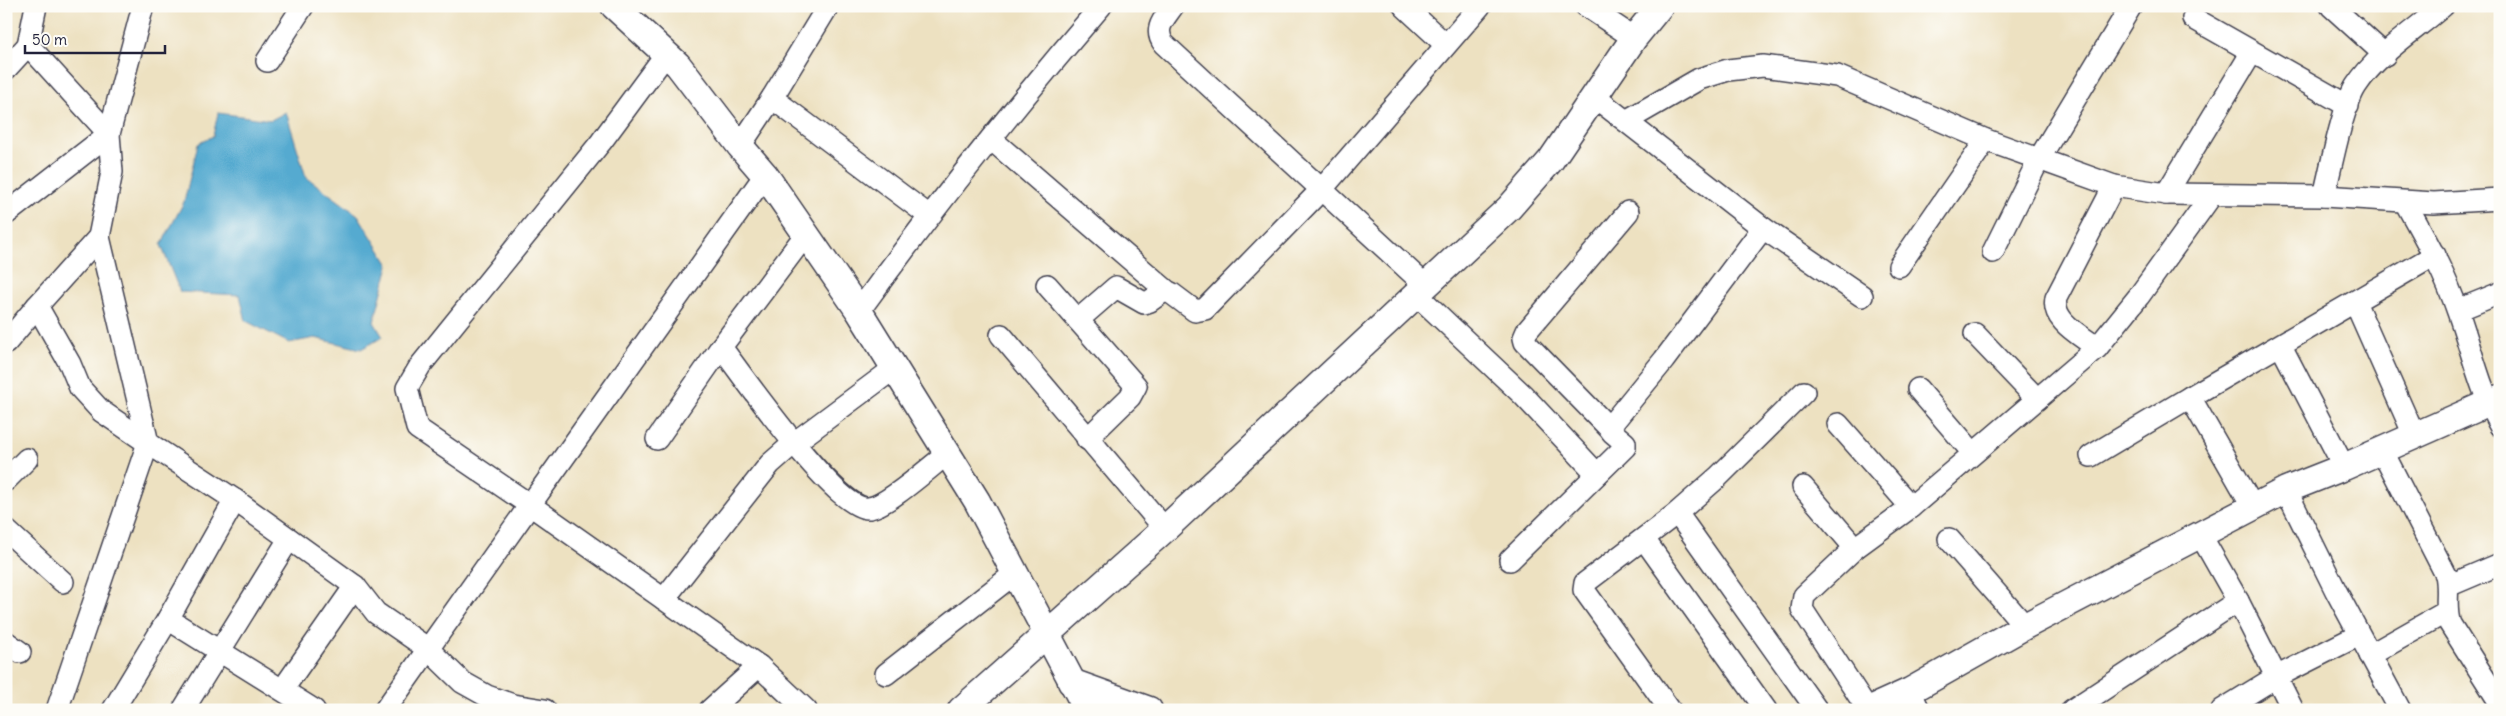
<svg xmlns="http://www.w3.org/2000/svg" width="2506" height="716" viewBox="0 0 2506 716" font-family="Delius,sans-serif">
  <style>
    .water { fill: #54aad0; stroke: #3b6686 }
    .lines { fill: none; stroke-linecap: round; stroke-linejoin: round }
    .minor-casing { stroke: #403f4f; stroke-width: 24 }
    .tertiary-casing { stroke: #403f4f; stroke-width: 29 }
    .minor { stroke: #fff; stroke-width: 21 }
    .tertiary { stroke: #fff; stroke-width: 26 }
  </style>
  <rect width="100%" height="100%" fill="#fdfcf7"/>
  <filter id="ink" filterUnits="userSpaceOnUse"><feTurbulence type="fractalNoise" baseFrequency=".02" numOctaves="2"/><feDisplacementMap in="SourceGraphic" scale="10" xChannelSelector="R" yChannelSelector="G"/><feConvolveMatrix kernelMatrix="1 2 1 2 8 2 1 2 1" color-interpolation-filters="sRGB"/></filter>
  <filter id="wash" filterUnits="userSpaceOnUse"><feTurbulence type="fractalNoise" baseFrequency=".0096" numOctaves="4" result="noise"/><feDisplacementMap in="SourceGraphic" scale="20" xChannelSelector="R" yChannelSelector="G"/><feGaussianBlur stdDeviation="1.12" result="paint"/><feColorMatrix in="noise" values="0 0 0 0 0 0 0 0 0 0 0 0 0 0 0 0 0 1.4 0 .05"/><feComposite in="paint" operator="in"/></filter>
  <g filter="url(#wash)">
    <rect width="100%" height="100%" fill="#ede1c1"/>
    <path class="water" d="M 286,112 L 306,177 L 358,215 L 389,265 L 374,322 L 383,337 L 361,349 L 315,338 L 289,343 L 246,321 L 240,295 L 180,292 L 161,245 L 184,202 L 198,144 L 213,136 L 218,113 L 271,120 Z"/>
  </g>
  <g filter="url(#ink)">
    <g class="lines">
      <g class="minor-casing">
        <g id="minor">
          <path d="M 143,6 L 109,134 L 112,172 L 99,237 L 148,443"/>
          <path d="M 1173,6 C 1164,19 1153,29 1164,44 L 1425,285"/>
          <path d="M 1404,6 L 1445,44"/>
          <path d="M 1586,6 L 1634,38"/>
          <path d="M 2331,6 L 2385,55"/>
          <path d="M 2193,18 L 2348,106"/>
          <path d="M 28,45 L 36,6"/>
          <path d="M 666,54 L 601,142 L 420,366 L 407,388 L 417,428 L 530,505 L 765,175"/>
          <path d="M 267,61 L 303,6"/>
          <path d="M 6,69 L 28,45 L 109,134 L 6,214"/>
          <path d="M 772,98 L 928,215"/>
          <path d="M 1596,98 L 1763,228 L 1862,296"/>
          <path d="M 1626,121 L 1699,79 L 1728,70 L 1763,66 L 1837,76 L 1986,140 L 2114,186 L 2166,194 L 2324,196 L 2434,203 L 2500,199"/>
          <path d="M 991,139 L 1168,292"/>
          <path d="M 740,146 L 772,98 L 828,6"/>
          <path d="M 2166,194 L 2252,52"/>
          <path d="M 2324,196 C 2331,168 2342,108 2356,86 C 2377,54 2414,31 2443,6"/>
          <path d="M 2405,202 C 2425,238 2445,273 2458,312 C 2472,351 2480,390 2500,426"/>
          <path d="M 1993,252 L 2039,159 L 2131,6"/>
          <path d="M 1899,266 L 1986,140"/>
          <path d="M 1047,285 L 1136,386 L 1130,397 L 1087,439"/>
          <path d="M 1417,295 L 1523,395 L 1597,474"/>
          <path d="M 2355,302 L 2414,435"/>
          <path d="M 37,306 L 70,364 L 80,388 L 101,411 L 148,443"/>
          <path d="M 2458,310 L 2500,293"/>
          <path d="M 859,311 C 935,206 1016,105 1101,6"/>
          <path d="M 1078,320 L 1116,287 L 1144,303 L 1150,301 L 1164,291 L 1171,293 L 1195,311 L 1205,309 L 1322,189 L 1480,6"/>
          <path d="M 1975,334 L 2037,399"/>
          <path d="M 1001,335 L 1165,529"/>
          <path d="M 6,343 L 37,306 L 99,237"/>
          <path d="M 2281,346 L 2344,467"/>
          <path d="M 721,347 C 742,375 838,512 869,508 C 887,506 930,467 947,454"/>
          <path d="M 2097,348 C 2081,335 2051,321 2056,298 L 2114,186"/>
          <path d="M 1918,389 L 1973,453"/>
          <path d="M 2190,397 L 2435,255"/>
          <path d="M 1838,424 L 1911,507"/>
          <path d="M 1610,429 L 1525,342 L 1524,338 L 1527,331 L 1628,212"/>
          <path d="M 657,439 L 721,347 L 806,234"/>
          <path d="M 2382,450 L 2446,575 C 2450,592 2444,608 2450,624 L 2500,703"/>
          <path d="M 2091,456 L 2190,397 L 2253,507"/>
          <path d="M 6,480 L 27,459"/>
          <path d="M 1803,487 L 1855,548"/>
          <path d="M 2286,490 L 2336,591 L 2400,710"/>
          <path d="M 1677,513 L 1817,710"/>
          <path d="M 6,530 L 63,582"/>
          <path d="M 2200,534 L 2238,601"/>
          <path d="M 1644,539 L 1766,710"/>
          <path d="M 1949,539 L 2025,626"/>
          <path d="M 1510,560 L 1625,447 L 1625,443 L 1612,432 L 1611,425 L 1664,360 L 1763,228"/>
          <path d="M 2448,586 L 2500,564"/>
          <path d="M 664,599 L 770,464 L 794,443 L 896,367"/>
          <path d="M 168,619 L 314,710"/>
          <path d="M 6,642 L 20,652"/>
          <path d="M 2370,655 L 2446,612"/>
          <path d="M 886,674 L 1014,574"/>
          <path d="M 283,689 L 355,586"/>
          <path d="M 1910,691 L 1919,710"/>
          <path d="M 57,710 L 148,443 L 235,500 L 355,586 L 376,613 L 427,648 L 462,682 L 487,696 L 513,705 L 545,710"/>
          <path d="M 113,710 L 168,619 L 235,500"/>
          <path d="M 183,710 L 289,539"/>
          <path d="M 385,710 L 530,505 L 759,666 L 806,710"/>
          <path d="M 710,710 L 759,666"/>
          <path d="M 1670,710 L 1584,590 L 1585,583 L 1677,513 L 1718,477 L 1804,392"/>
          <path d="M 1868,710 L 1802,609 L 1804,596 L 1855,548 L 1911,507 L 2097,348 L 2139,296 L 2211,196"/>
          <path d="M 2072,710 L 2238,601 L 2293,710"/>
          <path d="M 2222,710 L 2276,677 L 2359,635"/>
        </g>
      </g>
      <g class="tertiary-casing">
        <g id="tertiary">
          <path d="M 614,6 L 678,65 L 740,146 L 765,175 L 859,311 L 977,501 L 1087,710"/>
          <path d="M 1071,682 L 1149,710"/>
          <path d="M 961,710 L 1165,529 L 1509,208 L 1551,160 L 1634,38 L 1660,6"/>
          <path d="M 1868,710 L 1910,691 L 2025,626 L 2286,490 L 2344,467 L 2500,398"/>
        </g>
      </g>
      <use href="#minor" class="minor"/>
      <use href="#tertiary" class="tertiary"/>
    </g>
  </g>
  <rect width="2506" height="716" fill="none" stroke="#fdfcf7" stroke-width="25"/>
  <path d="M25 45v8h140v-8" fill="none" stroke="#22223b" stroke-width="2.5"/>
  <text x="32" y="45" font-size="15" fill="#22223b" stroke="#fdfcf7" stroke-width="4" paint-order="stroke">50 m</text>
</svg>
